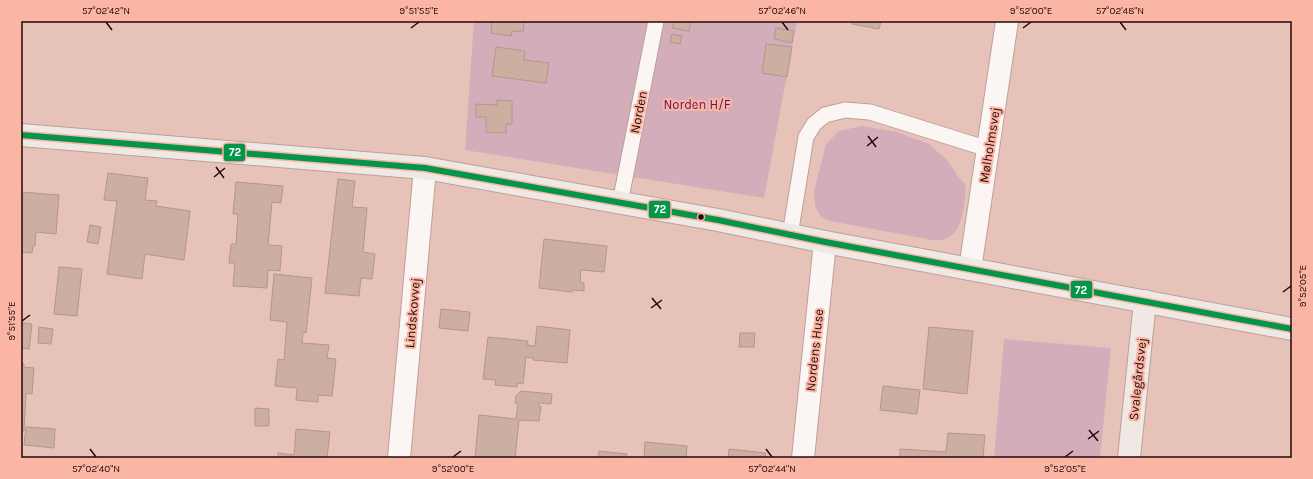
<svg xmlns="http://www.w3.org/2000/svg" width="1313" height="479" viewBox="0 0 1313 479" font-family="Karla,sans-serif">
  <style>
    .green { fill: #d4adbb }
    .building { fill: #cdafa2; stroke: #b2978c }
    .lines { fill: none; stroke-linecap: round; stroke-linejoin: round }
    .lane-casing { stroke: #bda09a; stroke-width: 17 }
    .street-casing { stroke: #bda09a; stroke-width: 24 }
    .secondary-casing { stroke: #bda09a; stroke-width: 24 }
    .lane { stroke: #fbf6f4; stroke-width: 15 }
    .street { stroke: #fbf6f4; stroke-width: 22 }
    .secondary { stroke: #efe8e4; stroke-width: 22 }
    .bus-1-casing { stroke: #fbb5a5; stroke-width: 9 }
    .bus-1 { stroke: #03964a; stroke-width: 6 }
    .ticks { fill: none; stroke: #220a06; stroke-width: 1.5 }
    .bus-dot { fill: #220a06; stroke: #fbb5a5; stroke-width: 1.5 }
    .labels { text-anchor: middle; stroke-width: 4; stroke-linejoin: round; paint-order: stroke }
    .park-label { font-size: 13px; fill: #601558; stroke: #fbb5a5 }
    .street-label { font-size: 13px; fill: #220a06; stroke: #fbb5a5 }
    .line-badge { stroke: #fbb5a5; stroke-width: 1.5 }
    .badge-label { font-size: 11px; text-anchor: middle; font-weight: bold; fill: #fff }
    .neatline { fill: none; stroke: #220a06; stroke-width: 1.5 }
    .ticks-label { font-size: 10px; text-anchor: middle; fill: #220a06 }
  </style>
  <rect width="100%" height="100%" fill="#e7c2b9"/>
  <g class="green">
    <path d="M 474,21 L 797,21 L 764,198 L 465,150 Z"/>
    <path d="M 862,126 L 897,132 L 929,144 L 948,161 L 959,178 L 966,185 C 964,202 965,232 945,239 C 941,241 936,240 932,240 L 830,221 L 821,217 L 815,206 L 814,191 L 826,144 L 839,131 Z"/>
    <path d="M 1004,339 L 1111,348 L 1100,458 L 994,458 Z"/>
  </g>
  <g class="building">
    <path d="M 492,21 L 524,21 L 523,32 L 512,31 L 511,36 L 491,33 Z"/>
    <path d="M 674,21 L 691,21 L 689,31 L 672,28 Z"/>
    <path d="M 853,21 L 881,21 L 879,29 L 852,24 Z"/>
    <path d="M 776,28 L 794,31 L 792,43 L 774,39 Z"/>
    <path d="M 672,34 L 682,36 L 680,44 L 670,42 Z"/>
    <path d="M 766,44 L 792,47 L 787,77 L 762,73 Z"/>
    <path d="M 496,47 L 525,51 L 524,60 L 549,63 L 546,83 L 492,76 Z"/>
    <path d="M 497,100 L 512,101 L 512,124 L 506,124 L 506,133 L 486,132 L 486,117 L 476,117 L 476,104 L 497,105 Z"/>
    <path d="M 108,173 L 148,178 L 145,200 L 157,201 L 156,206 L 190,211 L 184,260 L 145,254 L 142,279 L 107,274 L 117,201 L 104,200 Z"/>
    <path d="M 338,179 L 355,181 L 352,207 L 367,208 L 363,252 L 375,254 L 372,279 L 361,278 L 359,296 L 325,293 Z"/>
    <path d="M 236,182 L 283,186 L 281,203 L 272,202 L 268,245 L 282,246 L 280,271 L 268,270 L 267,288 L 233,286 L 235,263 L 229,263 L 231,244 L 236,244 L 238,214 L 233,214 Z"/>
    <path d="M 21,192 L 59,195 L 56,234 L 36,232 L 35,246 L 33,246 L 32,253 L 21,252 Z"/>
    <path d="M 90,225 L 101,227 L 98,244 L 87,242 Z"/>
    <path d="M 544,239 L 607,246 L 604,272 L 581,270 L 580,282 L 584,283 L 584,291 L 572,290 L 572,292 L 539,288 Z"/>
    <path d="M 59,267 L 82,269 L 77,316 L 54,314 Z"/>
    <path d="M 274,274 L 312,278 L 306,333 L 303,332 L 302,343 L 329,345 L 327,358 L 336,359 L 332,396 L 318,395 L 318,402 L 296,400 L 297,388 L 275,386 L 278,359 L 284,360 L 287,322 L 270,320 Z"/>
    <path d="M 441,309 L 470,312 L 468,331 L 439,328 Z"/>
    <path d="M 21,323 L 32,324 L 29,349 L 21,348 Z"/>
    <path d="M 537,326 L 570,330 L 567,363 L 533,360 L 533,358 L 526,357 L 523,384 L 517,383 L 517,387 L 495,385 L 496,380 L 483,379 L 488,337 L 528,341 L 527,345 L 535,346 Z"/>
    <path d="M 39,327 L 53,329 L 51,344 L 38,343 Z"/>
    <path d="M 929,327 L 973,331 L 967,394 L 923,389 Z"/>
    <path d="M 740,333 L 755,333 L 754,347 L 739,347 Z"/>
    <path d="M 21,364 L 24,364 L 24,367 L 34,368 L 32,394 L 26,393 L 24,431 L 21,431 Z"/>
    <path d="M 883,386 L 920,390 L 917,414 L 880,410 Z"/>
    <path d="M 521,391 L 552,394 L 551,404 L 539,403 L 538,406 L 541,406 L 539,421 L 519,420 L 515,458 L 475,458 L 479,415 L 516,419 L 518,404 L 515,403 L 516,396 Z"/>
    <path d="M 255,408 L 269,409 L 269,426 L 255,426 Z"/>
    <path d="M 26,427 L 55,429 L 54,448 L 24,445 Z"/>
    <path d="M 296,429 L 330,432 L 327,458 L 278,458 L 278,453 L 294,455 Z"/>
    <path d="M 948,433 L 985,435 L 983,458 L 900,458 L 900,449 L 946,452 Z"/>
    <path d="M 645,442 L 687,446 L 686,458 L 644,458 Z"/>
    <path d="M 729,449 L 766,453 L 765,458 L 728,458 Z"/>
    <path d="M 599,451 L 627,454 L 626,458 L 598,458 Z"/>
  </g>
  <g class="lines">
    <g class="lane-casing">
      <g id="lane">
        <path d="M 620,203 L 656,21"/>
        <path d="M 790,235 L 806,137 L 814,124 L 825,115 L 845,110 L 870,112 L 988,149"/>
      </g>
    </g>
    <g class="street-casing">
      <g id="street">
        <path d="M 970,269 L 1007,21"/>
        <path d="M 399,458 L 425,168"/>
        <path d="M 803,458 L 825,242"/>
      </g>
    </g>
    <g class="secondary-casing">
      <g id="secondary">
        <path d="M 21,135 L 425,168 L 718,220 L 825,242 L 1292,329"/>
        <path d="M 1129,458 L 1145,301"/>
      </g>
    </g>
    <use href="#lane" class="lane"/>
    <use href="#street" class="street"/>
    <use href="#secondary" class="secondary"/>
    <g class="bus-1-casing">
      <path id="bus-1" d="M 21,135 L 425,168 L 718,220 L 825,242 L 1292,329"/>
    </g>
    <use href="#bus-1" class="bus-1"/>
  </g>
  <path class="ticks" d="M 106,22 L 112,30M 782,22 L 788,30M 1120,22 L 1126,30M 411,28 L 419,22M 1023,28 L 1031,22M 868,136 L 876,147M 867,146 L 878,137M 216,167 L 224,178M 214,177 L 225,168M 1283,292 L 1291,286M 652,298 L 661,309M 651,308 L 662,300M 22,321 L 30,315M 1089,430 L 1098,441M 1088,439 L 1099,431M 90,449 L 96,457M 766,449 L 772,457M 453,457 L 461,451M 1065,457 L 1073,451"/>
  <circle class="bus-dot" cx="701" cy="217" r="3.5"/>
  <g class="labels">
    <g class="park-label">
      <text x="697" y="109">Norden H/F</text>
    </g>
    <g class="street-label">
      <text transform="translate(638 112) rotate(-79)" y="5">Norden</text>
      <text transform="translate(989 145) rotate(-81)" y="5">Mølholmsvej</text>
      <text transform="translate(412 313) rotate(-85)" y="5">Lindskovvej</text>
      <text transform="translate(814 350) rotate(-84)" y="5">Nordens Huse</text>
      <text transform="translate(1137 379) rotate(-84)" y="5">Svalegårdsvej</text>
    </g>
  </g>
  <g class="line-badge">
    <rect x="223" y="143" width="23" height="19" rx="4" fill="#03964a"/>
    <rect x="648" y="200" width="23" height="19" rx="4" fill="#03964a"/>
    <rect x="1070" y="280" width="23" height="19" rx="4" fill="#03964a"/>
  </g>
  <g class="badge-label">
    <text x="235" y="156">72</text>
    <text x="660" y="213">72</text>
    <text x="1081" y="294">72</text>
  </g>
  <rect width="1313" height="479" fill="none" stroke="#fbb5a5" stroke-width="44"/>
  <rect x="22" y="22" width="1269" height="435" class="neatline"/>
  <g class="ticks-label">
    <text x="106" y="14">57°02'42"N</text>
    <text x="419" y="14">9°51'55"E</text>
    <text x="782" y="14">57°02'46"N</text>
    <text x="1031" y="14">9°52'00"E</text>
    <text x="1120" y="14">57°02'48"N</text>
    <text transform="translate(1302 286) rotate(-90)" y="4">9°52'05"E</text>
    <text transform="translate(11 321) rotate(-90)" y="4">9°51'55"E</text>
    <text x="96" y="472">57°02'40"N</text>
    <text x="453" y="472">9°52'00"E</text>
    <text x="772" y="472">57°02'44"N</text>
    <text x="1065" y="472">9°52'05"E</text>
  </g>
</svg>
